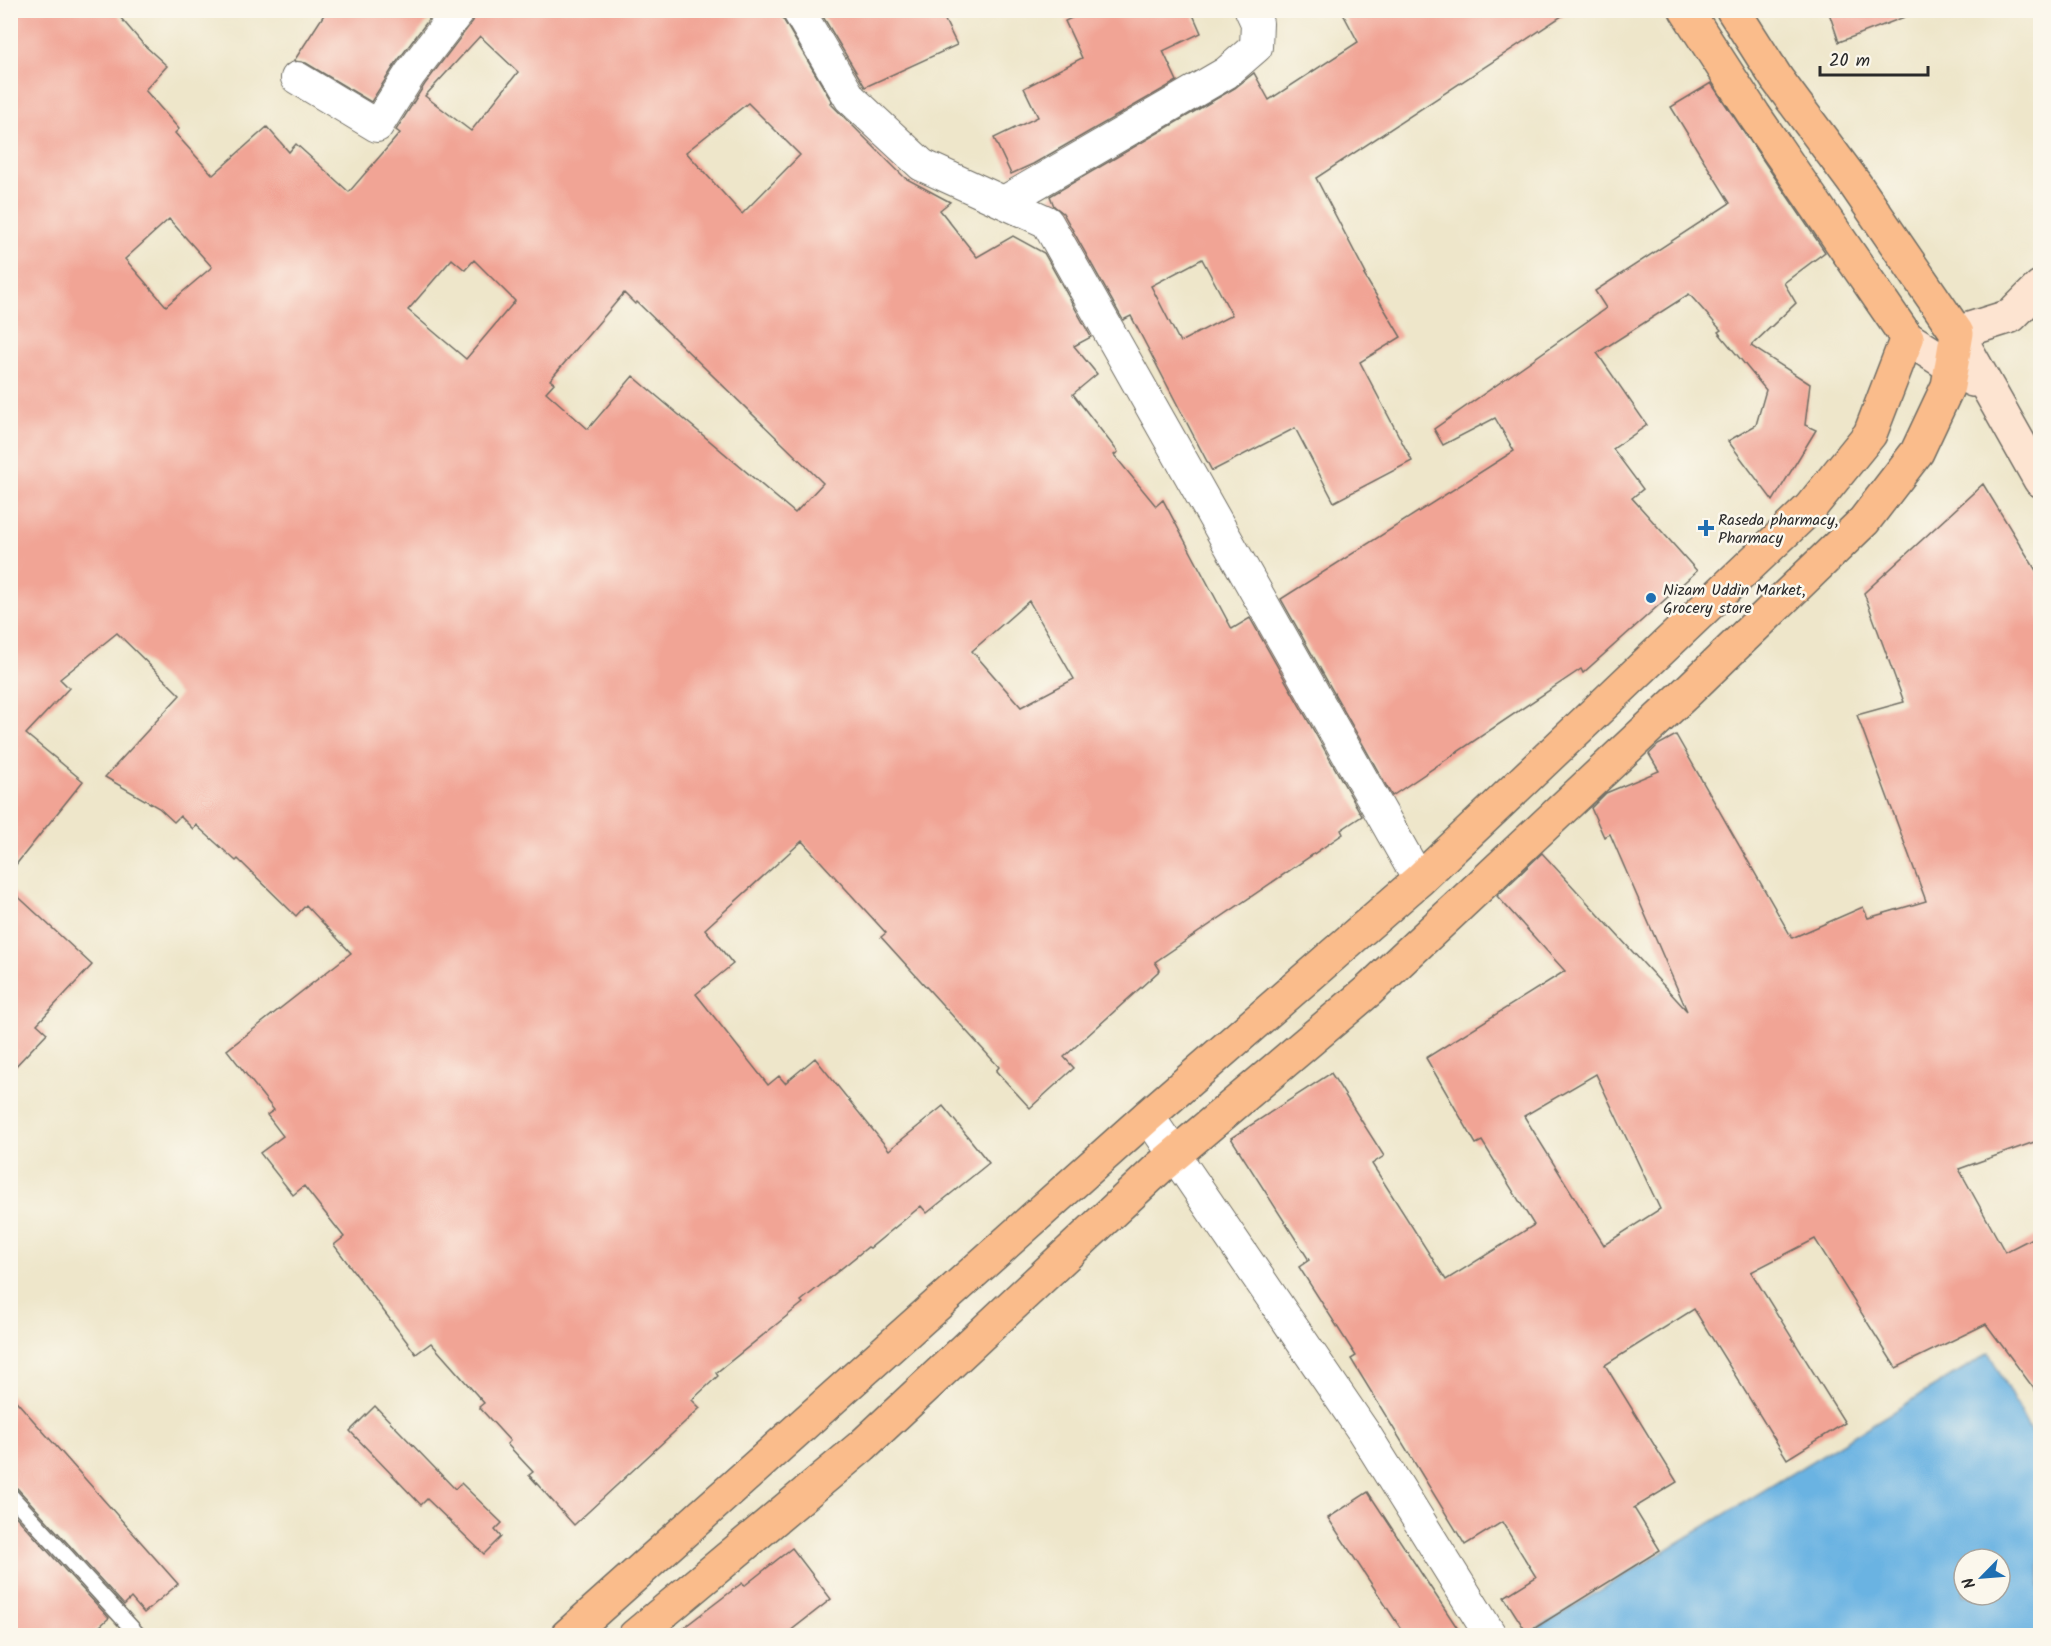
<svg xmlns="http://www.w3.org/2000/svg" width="2051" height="1646" viewBox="0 0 2051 1646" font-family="Kalam,sans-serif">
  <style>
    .water { fill: #6ab3e2; stroke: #4a6f86; stroke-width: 1.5; fill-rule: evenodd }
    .building { fill: #f1a495; fill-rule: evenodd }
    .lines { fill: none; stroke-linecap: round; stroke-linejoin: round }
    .lane-casing { stroke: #6f6c63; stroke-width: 18 }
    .street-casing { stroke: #6f6c63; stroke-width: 34 }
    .secondary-casing { stroke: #6f6c63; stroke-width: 36 }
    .primary-casing { stroke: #6f6c63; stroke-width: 36 }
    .lane { stroke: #fff; stroke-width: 15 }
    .street { stroke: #fff; stroke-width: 32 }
    .secondary { stroke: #fde4d1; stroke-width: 33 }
    .primary { stroke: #fabc8b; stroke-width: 33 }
    .poi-dot { fill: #1f6fb2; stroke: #fbf7ec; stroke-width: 2 }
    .labels { text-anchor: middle; stroke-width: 5; stroke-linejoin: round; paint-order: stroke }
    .poi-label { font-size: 16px; fill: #2b2b2b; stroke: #fbf7ec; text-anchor: start }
  </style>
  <rect width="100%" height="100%" fill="#fbf7ec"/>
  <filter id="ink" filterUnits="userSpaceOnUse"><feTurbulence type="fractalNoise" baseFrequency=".0167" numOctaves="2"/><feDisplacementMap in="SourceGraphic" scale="12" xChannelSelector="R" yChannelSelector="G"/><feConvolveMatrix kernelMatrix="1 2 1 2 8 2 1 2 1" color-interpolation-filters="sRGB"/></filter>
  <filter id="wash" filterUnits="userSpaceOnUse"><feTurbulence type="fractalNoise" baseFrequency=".008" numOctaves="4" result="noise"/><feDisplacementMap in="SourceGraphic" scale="24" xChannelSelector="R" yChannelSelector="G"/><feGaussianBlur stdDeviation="1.35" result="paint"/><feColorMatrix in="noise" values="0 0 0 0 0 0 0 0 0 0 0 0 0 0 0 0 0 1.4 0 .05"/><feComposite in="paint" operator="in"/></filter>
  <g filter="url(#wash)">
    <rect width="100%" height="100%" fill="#eee6ca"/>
    <path class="water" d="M 1989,1353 L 2040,1450 L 2040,1635 L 1527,1635 ZM 1964,1559 L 2000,1559 L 2000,1595 L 1964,1595 Z"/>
    <g id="blocks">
      <g class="building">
        <path d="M 10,10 L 114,10 L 143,44 L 167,66 L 145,90 L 179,129 L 175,133 L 213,175 L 267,127 L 289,152 L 296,144 L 349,192 L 400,133 L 396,130 L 425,84 L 473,21 L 477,10 L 780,10 L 783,19 L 832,102 L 830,103 L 905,178 L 950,202 L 940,210 L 977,257 L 1013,236 L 1044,253 L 1091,337 L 1074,346 L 1097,374 L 1073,394 L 1118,452 L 1114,455 L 1156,506 L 1163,500 L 1232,629 L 1250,618 L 1362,816 L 1341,830 L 1343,834 L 1155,962 L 1160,970 L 1064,1057 L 1074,1068 L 1030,1108 L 996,1071 L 999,1067 L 881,937 L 886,933 L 802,841 L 705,929 L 733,964 L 696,994 L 768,1085 L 779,1076 L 785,1083 L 815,1058 L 889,1150 L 943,1106 L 989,1163 L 927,1213 L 921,1206 L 870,1248 L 868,1247 L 801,1301 L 803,1303 L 716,1373 L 718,1376 L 692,1400 L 700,1408 L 574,1525 L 529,1475 L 533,1472 L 507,1444 L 510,1441 L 479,1407 L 484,1403 L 431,1343 L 416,1354 L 334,1245 L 344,1237 L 304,1186 L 293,1195 L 260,1153 L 283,1136 L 267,1115 L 274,1110 L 227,1050 L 351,953 L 306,905 L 296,916 L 238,859 L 236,861 L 196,825 L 193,829 L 180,816 L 174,822 L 159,808 L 105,777 L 180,695 L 117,633 L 60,679 L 69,688 L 26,734 L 83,781 L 10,872 ZM 480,36 L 518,72 L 471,131 L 425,96 ZM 748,103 L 800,155 L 742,214 L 686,152 ZM 169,219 L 212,267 L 166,306 L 125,259 ZM 452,259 L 465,270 L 474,260 L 515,301 L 466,359 L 408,310 ZM 624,293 L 635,304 L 637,302 L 823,483 L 795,513 L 633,376 L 588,429 L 546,392 L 554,383 L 550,380 ZM 1029,601 L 1074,679 L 1021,707 L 972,651 Z"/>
        <path d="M 327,10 L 436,10 L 396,63 L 371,102 L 306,63 L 294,61 Z"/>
        <path d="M 819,10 L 940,10 L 957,45 L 865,87 Z"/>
        <path d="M 1088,10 L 1191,10 L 1201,33 L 1163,51 L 1177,81 L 1033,164 L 1011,174 L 994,138 L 1038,117 L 1024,88 L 1082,58 L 1065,21 Z"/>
        <path d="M 1341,10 L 1571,10 L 1316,178 L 1366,274 L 1364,275 L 1401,337 L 1360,362 L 1412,461 L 1334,502 L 1295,428 L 1212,471 L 1131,316 L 1123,320 L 1063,213 L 1054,206 L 1050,196 L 1235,88 L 1254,73 L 1269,100 L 1358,42 ZM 1202,259 L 1232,315 L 1180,342 L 1151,286 Z"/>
        <path d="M 1828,10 L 1915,10 L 1915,13 L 1839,42 Z"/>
        <path d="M 1711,83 L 1825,252 L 1784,283 L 1796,303 L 1751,346 L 1810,384 L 1805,425 L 1816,430 L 1773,501 L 1728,441 L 1756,425 L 1766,390 L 1718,332 L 1721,330 L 1689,294 L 1597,353 L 1647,425 L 1613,449 L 1643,489 L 1632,498 L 1697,571 L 1583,673 L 1581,669 L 1392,796 L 1281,599 L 1514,451 L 1495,418 L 1443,445 L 1434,429 L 1606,308 L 1595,291 L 1730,203 L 1671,107 Z"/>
        <path d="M 1983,484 L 2040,577 L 2040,1140 L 1959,1169 L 2005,1252 L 2040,1234 L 2040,1397 L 1986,1324 L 1896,1368 L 1815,1239 L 1751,1272 L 1845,1423 L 1787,1459 L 1694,1309 L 1605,1365 L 1677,1482 L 1634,1508 L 1660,1550 L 1527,1633 L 1504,1597 L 1536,1577 L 1502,1522 L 1465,1545 L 1351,1359 L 1356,1356 L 1299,1267 L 1309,1260 L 1231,1138 L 1331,1073 L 1384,1156 L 1372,1164 L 1446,1280 L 1534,1225 L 1482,1141 L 1476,1144 L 1426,1058 L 1565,971 L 1497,896 L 1542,853 L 1687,1011 L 1610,834 L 1604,837 L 1591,808 L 1606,793 L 1659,771 L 1649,754 L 1658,745 L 1676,735 L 1792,938 L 1863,907 L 1868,918 L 1926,901 L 1857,715 L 1904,702 L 1864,593 ZM 1596,1074 L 1660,1209 L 1604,1245 L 1524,1116 Z"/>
        <path d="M 10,889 L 92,965 L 37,1024 L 47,1033 L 10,1072 Z"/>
        <path d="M 10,1394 L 178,1584 L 144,1613 L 131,1598 L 124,1605 L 17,1488 L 10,1486 Z"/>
        <path d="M 375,1406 L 455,1489 L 461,1483 L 502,1523 L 495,1530 L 501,1537 L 484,1554 L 427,1499 L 421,1505 L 350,1431 Z"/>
        <path d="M 1368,1492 L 1427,1582 L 1462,1635 L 1405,1635 L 1328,1518 Z"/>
        <path d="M 10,1510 L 109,1618 L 90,1635 L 10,1635 Z"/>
        <path d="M 792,1548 L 831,1599 L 785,1635 L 674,1635 L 742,1583 L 744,1586 Z"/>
      </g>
    </g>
  </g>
  <g filter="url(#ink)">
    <use href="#blocks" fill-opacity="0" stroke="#6f6c63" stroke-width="1.5"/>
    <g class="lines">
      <g class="lane-casing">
        <path id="lane" d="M 10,1495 L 139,1636"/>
      </g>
      <g class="street-casing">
        <g id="street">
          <path d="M 798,10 L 850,98 L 922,165 L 1047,222 L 1419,880"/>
          <path d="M 297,78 L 377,126 L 410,74 L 459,10"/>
          <path d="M 1004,202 L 1226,73 L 1256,47 L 1257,23 L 1251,10"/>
          <path d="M 1148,1116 L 1363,1431 L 1491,1636"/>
        </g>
      </g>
      <g class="secondary-casing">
        <g id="secondary">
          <path d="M 2040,287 L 2011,316 L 1957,333 L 2040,480"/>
          <path d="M 1907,338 L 1973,380"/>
        </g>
      </g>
      <g class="primary-casing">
        <g id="primary">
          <path d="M 1686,10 L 1754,115 L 1907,338"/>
          <path d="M 567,1636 L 1148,1116 L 1419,880 L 1810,508 L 1870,434 L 1907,338"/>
          <path d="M 635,1636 L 862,1446 L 1160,1167 L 1368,991 L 1687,692 L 1864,521 L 1917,452 L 1948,386 L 1957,333 L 1855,184 L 1777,79 L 1733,10"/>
        </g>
      </g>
      <use href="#lane" class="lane"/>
      <use href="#street" class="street"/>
      <use href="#secondary" class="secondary"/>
      <use href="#primary" class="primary"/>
    </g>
  </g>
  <g class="poi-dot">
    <path d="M1703 519h6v6h6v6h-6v6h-6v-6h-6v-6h6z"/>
    <circle cx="1651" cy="598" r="6"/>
  </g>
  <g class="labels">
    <g class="poi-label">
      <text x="1718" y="525">Raseda pharmacy,<tspan x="1718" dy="18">Pharmacy</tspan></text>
      <text x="1663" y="595">Nizam Uddin Market,<tspan x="1663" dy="18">Grocery store</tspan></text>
    </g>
  </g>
  <rect width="2051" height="1646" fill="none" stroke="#fbf7ec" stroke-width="36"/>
  <g transform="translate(1982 1577) rotate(245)"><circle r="28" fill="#fbf7ec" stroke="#a8a59f" stroke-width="1.5"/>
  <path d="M0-4.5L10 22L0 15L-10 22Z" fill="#1f6fb2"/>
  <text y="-9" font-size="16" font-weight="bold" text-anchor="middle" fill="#2b2b2b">N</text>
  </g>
  <path d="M1820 66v9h108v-9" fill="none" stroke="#2b2b2b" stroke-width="3"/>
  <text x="1829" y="66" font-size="18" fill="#2b2b2b" stroke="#fbf7ec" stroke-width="4.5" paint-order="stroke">20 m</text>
</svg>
